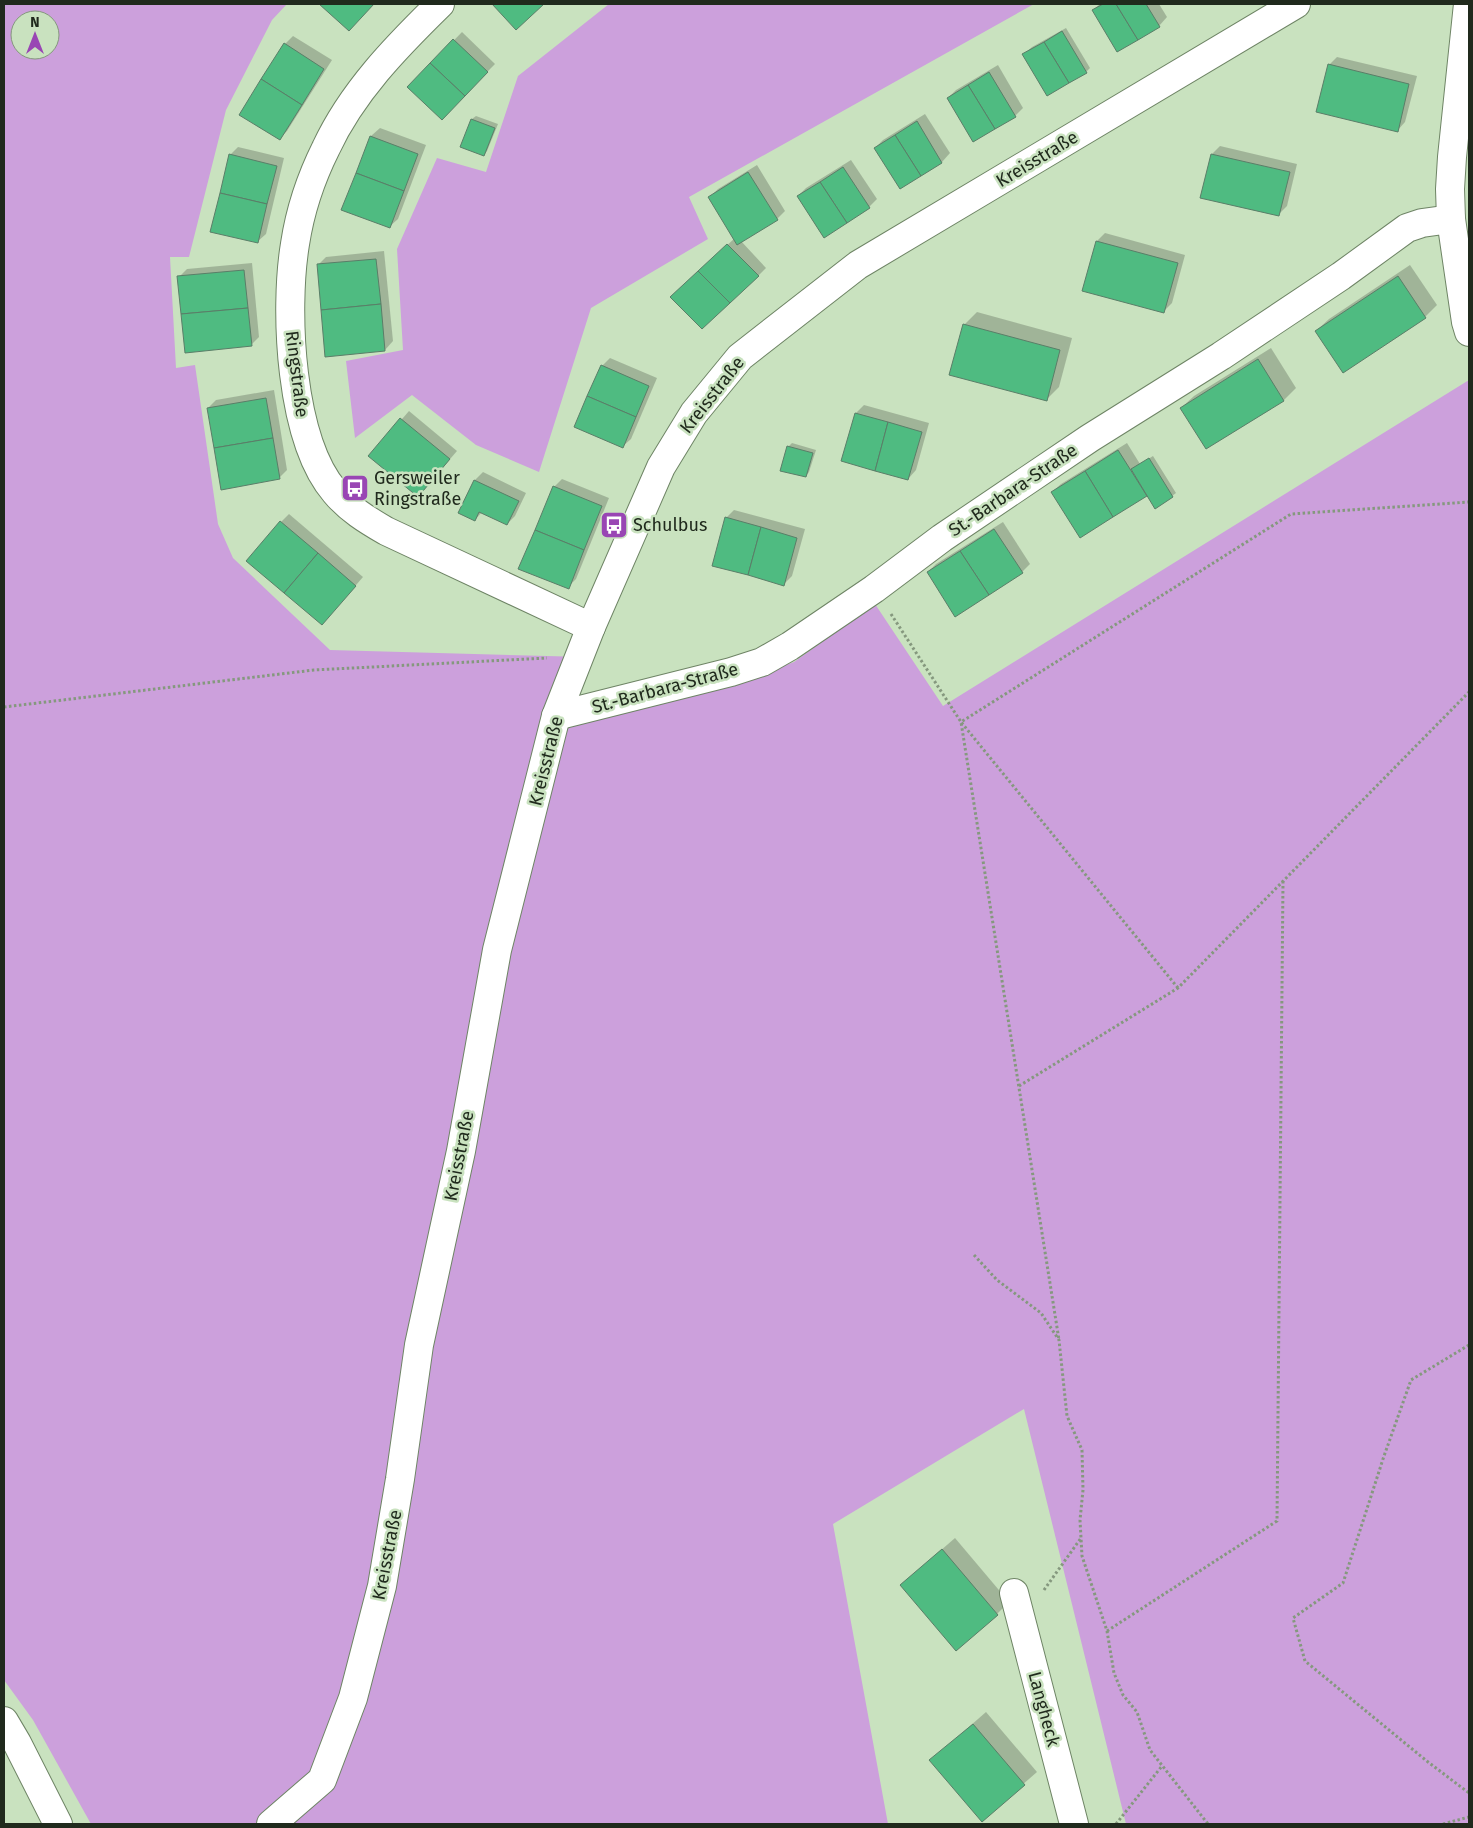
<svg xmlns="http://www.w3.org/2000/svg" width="1473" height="1828" viewBox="0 0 1473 1828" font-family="'Fira Sans',sans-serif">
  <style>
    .green { fill: #cca0dc; fill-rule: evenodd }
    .shadow { fill: #0003 }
    .building { fill: #4fbb81; stroke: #5a7e68 }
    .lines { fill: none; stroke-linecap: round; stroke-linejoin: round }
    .minor-casing { stroke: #6e8465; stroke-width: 30 }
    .path { stroke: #85987e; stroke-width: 3; stroke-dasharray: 2.5 2.5; stroke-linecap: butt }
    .minor { stroke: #fff; stroke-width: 28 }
    .labels { text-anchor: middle; stroke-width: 5; stroke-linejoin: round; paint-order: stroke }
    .street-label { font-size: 18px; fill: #202a1d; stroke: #c9e2bf }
    .poi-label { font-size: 18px; fill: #202a1d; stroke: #c9e2bf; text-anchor: start }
  </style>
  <rect width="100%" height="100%" fill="#c9e2bf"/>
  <g class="green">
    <path d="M 4,4 L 287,4 L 272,20 L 226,110 L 189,257 L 170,257 L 176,368 L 195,365 L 218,524 L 233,558 L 330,650 L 585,657 L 562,728 L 759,675 L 794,662 L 875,604 L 943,706 L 1469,380 L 1469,1824 L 1126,1824 L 1024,1409 L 833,1524 L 888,1824 L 91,1824 L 33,1720 L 4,1680 ZM 20,20 L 50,20 L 50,50 L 20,50 Z"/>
    <path d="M 609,4 L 1034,4 L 689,197 L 708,239 L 591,308 L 539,472 L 476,445 L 412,395 L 355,438 L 346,361 L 403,350 L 397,249 L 437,158 L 486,172 L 518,76 Z"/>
  </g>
  <g class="shadow">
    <path d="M 321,4 L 373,4 L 349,29 Z"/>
    <path d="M 1100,4 L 1159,4 L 1167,17 L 1159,26 L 1093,10 Z"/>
    <path d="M 1066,28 L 1090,68 L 1086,72 L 1023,55 L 1032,47 Z"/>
    <path d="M 462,32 L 495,64 L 442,118 L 409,87 Z"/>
    <path d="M 293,36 L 332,60 L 287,131 L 279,139 L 285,44 Z"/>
    <path d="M 1337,57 L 1417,76 L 1405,122 L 1397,131 L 1329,65 Z"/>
    <path d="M 998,65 L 1023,108 L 1015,116 L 974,140 L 948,98 L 956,90 Z"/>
    <path d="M 925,114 L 950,153 L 942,162 L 900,188 L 875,148 L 883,140 Z"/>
    <path d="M 476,116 L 498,124 L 487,151 L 484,155 L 472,119 Z"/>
    <path d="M 380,128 L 426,145 L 398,219 L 389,227 L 343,209 L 371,136 Z"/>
    <path d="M 1220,146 L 1297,164 L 1287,206 L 1279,214 L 1212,154 Z"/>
    <path d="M 238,147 L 284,158 L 266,234 L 257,242 L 230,155 Z"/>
    <path d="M 851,160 L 877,199 L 869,207 L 798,196 L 806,188 Z"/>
    <path d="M 757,165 L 785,211 L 777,219 L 741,241 L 766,268 L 758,276 L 680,288 L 735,238 L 710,197 L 718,189 Z"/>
    <path d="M 1105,233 L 1185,255 L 1172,303 L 1164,311 L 1084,290 L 1097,241 Z"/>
    <path d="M 384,251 L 393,341 L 385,350 L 318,265 L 326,257 Z"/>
    <path d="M 252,263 L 259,337 L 251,345 L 179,277 L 187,269 Z"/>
    <path d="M 1410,265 L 1437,305 L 1425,317 L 1316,331 L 1329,319 Z"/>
    <path d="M 977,312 L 1072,338 L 1059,387 L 1046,400 L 964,325 Z"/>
    <path d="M 1271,348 L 1296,388 L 1284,400 L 1206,448 L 1181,408 L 1194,396 Z"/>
    <path d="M 610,358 L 657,378 L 631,439 L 622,447 L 602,366 Z"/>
    <path d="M 274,390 L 287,470 L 279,478 L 208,408 L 216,400 Z"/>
    <path d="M 864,405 L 929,423 L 916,470 L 908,479 L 843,460 L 856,413 Z"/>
    <path d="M 409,411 L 457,451 L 418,496 L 370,456 Z"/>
    <path d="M 792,443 L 816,450 L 809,472 L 806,476 L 788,447 Z"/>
    <path d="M 1127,443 L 1140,464 L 1153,456 L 1176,493 L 1172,496 L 1052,492 L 1061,484 Z"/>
    <path d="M 483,472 L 526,493 L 515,516 L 507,524 L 482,512 L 475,520 L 460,512 L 475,480 Z"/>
    <path d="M 562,479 L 609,498 L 576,579 L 568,587 L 554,487 Z"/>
    <path d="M 734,510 L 805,529 L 792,576 L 784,584 L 726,518 Z"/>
    <path d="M 289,514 L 363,577 L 330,615 L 281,522 Z"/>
    <path d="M 1003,522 L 1030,564 L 1022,572 L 928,572 L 936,564 Z"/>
    <path d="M 955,1538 L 1009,1602 L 997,1614 L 901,1585 Z"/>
    <path d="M 986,1712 L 1037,1772 L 982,1820 L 931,1760 Z"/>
  </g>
  <g class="building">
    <path d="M 319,4 L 374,4 L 349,31 Z"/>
    <path d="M 492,4 L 544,4 L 516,30 Z"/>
    <path d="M 1103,4 L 1116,4 L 1138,40 L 1117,52 L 1092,10 Z"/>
    <path d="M 1116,4 L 1146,4 L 1160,27 L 1138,40 Z"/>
    <path d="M 1062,31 L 1087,73 L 1069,83 L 1044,42 Z"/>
    <path d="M 453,39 L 488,72 L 465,96 L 430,63 Z"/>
    <path d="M 1044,42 L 1069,83 L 1047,96 L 1022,54 Z"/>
    <path d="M 284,43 L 324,69 L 302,105 L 261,79 Z"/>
    <path d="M 430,63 L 465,96 L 442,120 L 407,87 Z"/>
    <path d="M 1328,64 L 1409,84 L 1398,132 L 1316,112 Z"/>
    <path d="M 989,72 L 1016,117 L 995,129 L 968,85 Z"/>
    <path d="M 261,79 L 302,105 L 280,140 L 239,115 Z"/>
    <path d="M 968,85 L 995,129 L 973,142 L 947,98 Z"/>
    <path d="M 471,119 L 495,128 L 484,156 L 460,147 Z"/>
    <path d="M 917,121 L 942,163 L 921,176 L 895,135 Z"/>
    <path d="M 895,135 L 921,176 L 900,189 L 874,148 Z"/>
    <path d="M 370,136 L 418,154 L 404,191 L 356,173 Z"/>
    <path d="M 229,154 L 277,166 L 267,204 L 220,193 Z"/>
    <path d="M 1211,154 L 1290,172 L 1279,216 L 1200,198 Z"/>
    <path d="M 843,167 L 870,208 L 847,223 L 820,182 Z"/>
    <path d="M 748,172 L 778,220 L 737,245 L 708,197 Z"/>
    <path d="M 356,173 L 404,191 L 390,228 L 341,210 Z"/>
    <path d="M 820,182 L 847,223 L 824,238 L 797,196 Z"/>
    <path d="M 220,193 L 267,204 L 258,243 L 210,232 Z"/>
    <path d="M 1096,241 L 1178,263 L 1164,313 L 1082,291 Z"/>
    <path d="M 727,244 L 759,276 L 730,303 L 698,271 Z"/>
    <path d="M 376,259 L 381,304 L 321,310 L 317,264 Z"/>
    <path d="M 244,270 L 248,308 L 181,314 L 177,276 Z"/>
    <path d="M 698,271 L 730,303 L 702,329 L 670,297 Z"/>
    <path d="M 1398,276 L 1426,318 L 1343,373 L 1315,331 Z"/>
    <path d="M 381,304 L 385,351 L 325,357 L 321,310 Z"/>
    <path d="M 248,308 L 252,346 L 185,353 L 181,314 Z"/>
    <path d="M 963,324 L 1060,350 L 1047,401 L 949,375 Z"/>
    <path d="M 1258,359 L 1284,401 L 1206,449 L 1180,408 Z"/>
    <path d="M 601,365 L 649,386 L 636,417 L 587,396 Z"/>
    <path d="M 587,396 L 636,417 L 623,448 L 574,427 Z"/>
    <path d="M 266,398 L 273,438 L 214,448 L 207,408 Z"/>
    <path d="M 855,413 L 888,422 L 875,471 L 841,461 Z"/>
    <path d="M 400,418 L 450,459 L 418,497 L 368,456 Z"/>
    <path d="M 888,422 L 922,432 L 908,480 L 875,471 Z"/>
    <path d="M 273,438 L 280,479 L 221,490 L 214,448 Z"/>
    <path d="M 787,446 L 813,453 L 806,477 L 780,471 Z"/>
    <path d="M 1118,450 L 1147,496 L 1113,517 L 1085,471 Z"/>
    <path d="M 1149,458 L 1173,497 L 1155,509 L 1131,469 Z"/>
    <path d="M 1085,471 L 1113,517 L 1080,538 L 1051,492 Z"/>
    <path d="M 474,480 L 519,501 L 507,525 L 479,512 L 475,521 L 458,513 Z"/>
    <path d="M 553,486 L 602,506 L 584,550 L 535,530 Z"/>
    <path d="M 725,517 L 761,527 L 748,575 L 712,566 Z"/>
    <path d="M 280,521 L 318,553 L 284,593 L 246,561 Z"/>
    <path d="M 761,527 L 797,538 L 784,586 L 748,575 Z"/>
    <path d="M 994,529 L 1023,573 L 989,595 L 960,551 Z"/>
    <path d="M 535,530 L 584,550 L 569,589 L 518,569 Z"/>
    <path d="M 960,551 L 989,595 L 955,617 L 927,572 Z"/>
    <path d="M 318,553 L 356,586 L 322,625 L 284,593 Z"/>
    <path d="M 942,1549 L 998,1615 L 956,1651 L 900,1585 Z"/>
    <path d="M 973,1724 L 1025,1785 L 982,1822 L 929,1760 Z"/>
  </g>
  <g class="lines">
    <g class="minor-casing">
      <g id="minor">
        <path d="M 440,4 C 396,47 352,92 326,148 C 311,178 300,211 295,244 C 284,311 290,440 335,492 C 349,509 367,520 386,531 L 591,627"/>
        <path d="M 1468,4 L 1452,157 L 1450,189 L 1451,219 L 1466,322 L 1469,332"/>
        <path d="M 556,716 L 731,672 L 762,662 L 790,646 L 874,589 L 942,538 L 1090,438 L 1221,356 L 1341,276 L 1407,228 L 1422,223 L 1451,219"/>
        <path d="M 1014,1593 L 1074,1824"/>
        <path d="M 4,1721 L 17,1743 L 58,1824"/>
        <path d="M 271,1824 L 322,1780 L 353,1698 L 382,1586 L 400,1479 L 419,1345 L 461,1151 L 497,950 L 556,716 L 591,627 L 661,467 L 694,413 L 740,357 L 858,265 L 1296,4"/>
      </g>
    </g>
    <g class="path">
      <path d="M 891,614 L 961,722 L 1059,1340"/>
      <path d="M 4,707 L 314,670 L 547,658"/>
      <path d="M 1178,988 L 961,722 L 1291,514 L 1469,502"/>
      <path d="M 1019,1086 L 1178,988 L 1469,692"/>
      <path d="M 974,1255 L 997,1280 L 1041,1313 L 1059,1340 L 1067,1416 L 1082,1450 L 1083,1490 L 1080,1520 L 1082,1556 L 1107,1631 L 1114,1673 L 1123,1695 L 1137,1712 L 1150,1750 L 1208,1824"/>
      <path d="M 1469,1345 L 1411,1380 L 1384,1456 L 1343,1583 L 1293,1618 L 1305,1661 L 1428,1762 L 1469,1793"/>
      <path d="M 1044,1590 L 1081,1538"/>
      <path d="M 1107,1631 L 1277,1521 L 1283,881"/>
      <path d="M 1116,1824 L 1162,1766"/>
      <path d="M 1443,1824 L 1469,1817"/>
    </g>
    <use href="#minor" class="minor"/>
  </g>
  <defs>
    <g id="bus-square" transform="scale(1.4375)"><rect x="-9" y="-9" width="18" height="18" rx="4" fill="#9946b4" stroke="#c9e2bf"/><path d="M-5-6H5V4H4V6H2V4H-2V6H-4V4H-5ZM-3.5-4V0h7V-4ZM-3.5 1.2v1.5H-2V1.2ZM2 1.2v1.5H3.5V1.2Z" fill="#fff"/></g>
  </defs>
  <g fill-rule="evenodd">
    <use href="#bus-square" x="355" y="488"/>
    <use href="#bus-square" x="614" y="525"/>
  </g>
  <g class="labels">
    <g class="street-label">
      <text transform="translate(1037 159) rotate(-31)" y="6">Kreisstraße</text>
      <text transform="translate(297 374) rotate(83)" y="6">Ringstraße</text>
      <text transform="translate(712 395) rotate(-52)" y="6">Kreisstraße</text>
      <text transform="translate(1013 490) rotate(-34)" y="6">St.-Barbara-Straße</text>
      <text transform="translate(665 688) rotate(-15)" y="6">St.-Barbara-Straße</text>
      <text transform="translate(546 761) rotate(-76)" y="6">Kreisstraße</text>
      <text transform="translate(459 1156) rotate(-79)" y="6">Kreisstraße</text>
      <text transform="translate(387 1555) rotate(-79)" y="6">Kreisstraße</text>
      <text transform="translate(1044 1709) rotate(75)" y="6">Langheck</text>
    </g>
    <g class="poi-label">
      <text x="374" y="484">Gersweiler<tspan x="374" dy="21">Ringstraße</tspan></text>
      <text x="633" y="531">Schulbus</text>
    </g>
  </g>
  <rect width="1473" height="1828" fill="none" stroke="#202a1d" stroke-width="10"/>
  <g transform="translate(35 35)"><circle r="24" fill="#c9e2bf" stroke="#85987e"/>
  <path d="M0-4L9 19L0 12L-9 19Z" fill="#9946b4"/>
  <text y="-8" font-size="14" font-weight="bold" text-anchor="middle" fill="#202a1d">N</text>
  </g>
</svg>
